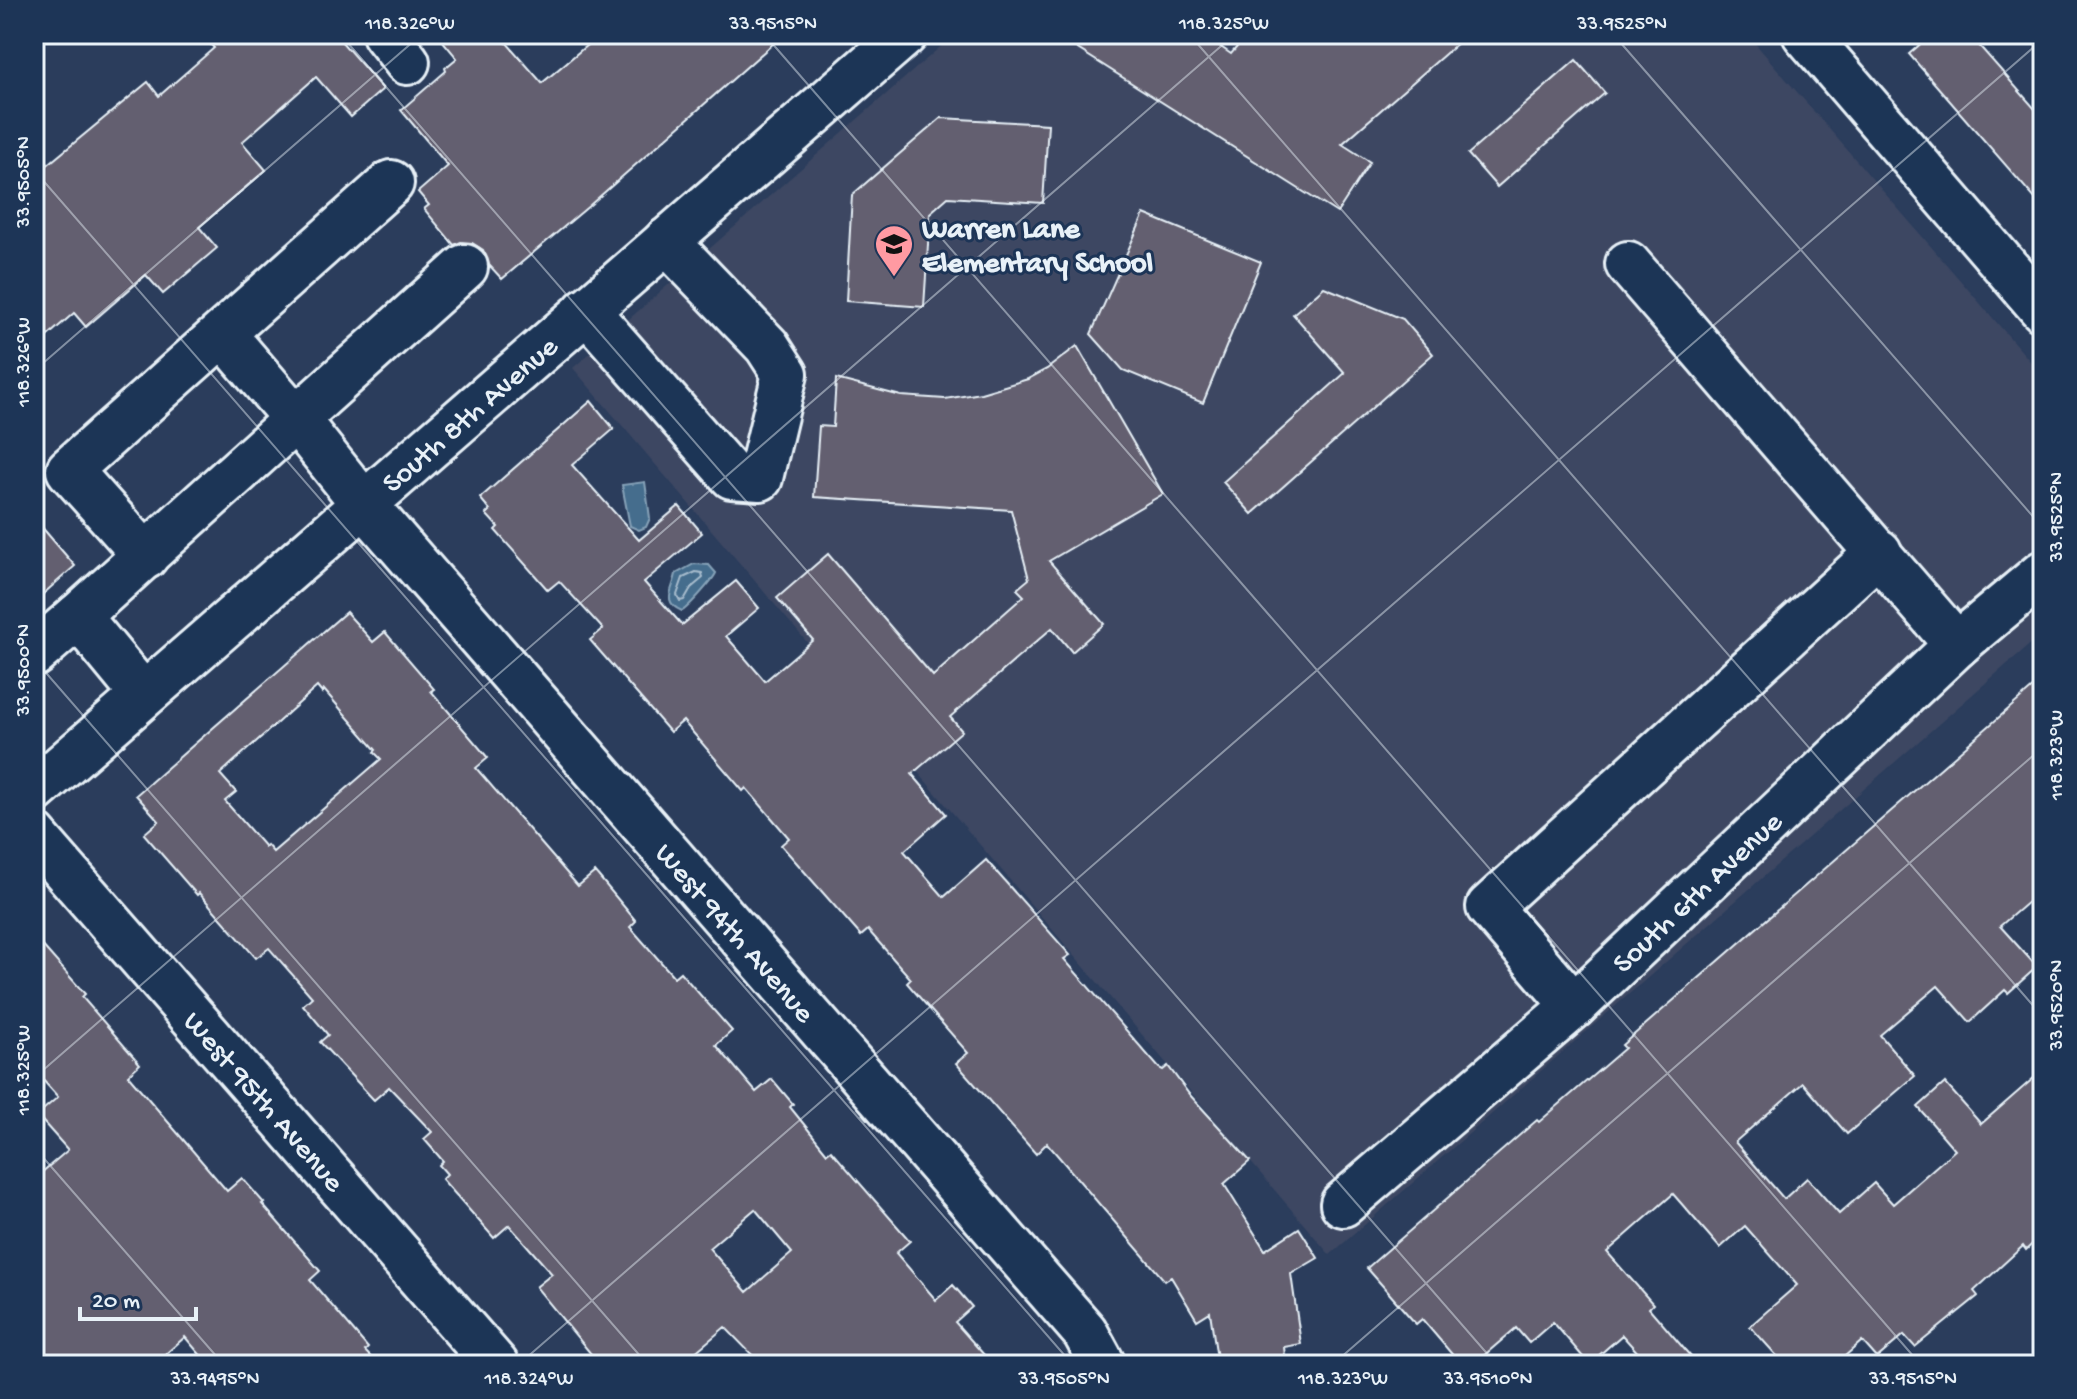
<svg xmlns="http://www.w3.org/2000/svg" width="2077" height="1399" viewBox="0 0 2077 1399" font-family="'Gochi Hand',sans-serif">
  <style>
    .built { fill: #3c4762 }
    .water { fill: #456d8d; stroke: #86a2b8; stroke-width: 2 }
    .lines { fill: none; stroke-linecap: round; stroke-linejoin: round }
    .shore { stroke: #a7bccd; stroke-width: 2 }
    .building { fill: #635f6f; stroke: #e8f1f8; stroke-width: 2; fill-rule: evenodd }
    .minor-casing { stroke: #e8f1f8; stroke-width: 50 }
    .minor { stroke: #1d3557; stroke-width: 44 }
    .ticks { fill: none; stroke: #e8f1f8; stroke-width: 2; stroke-opacity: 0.45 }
    .labels { text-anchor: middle; stroke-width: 6; stroke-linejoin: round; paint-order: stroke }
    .poi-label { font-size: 30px; font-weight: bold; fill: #e8f1f8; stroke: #1d3557; text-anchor: start }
    .street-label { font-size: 30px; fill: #e8f1f8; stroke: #1d3557 }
    .neatline { fill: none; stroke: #e8f1f8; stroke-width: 3 }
    .ticks-label { font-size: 20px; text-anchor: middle; fill: #e8f1f8 }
  </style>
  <rect width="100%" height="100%" fill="#2b3d5c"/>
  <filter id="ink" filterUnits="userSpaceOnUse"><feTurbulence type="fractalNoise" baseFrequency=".0125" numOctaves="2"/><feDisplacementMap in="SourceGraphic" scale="16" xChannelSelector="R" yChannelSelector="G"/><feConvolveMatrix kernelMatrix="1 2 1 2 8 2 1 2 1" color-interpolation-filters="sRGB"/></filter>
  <g filter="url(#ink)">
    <path class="built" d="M 955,34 L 1747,34 L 2043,376 L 2043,633 L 1330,1255 L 573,368 Z"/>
    <g class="water">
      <path d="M 645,482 L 650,518 L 646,527 L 639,530 L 630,526 L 622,485 Z"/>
      <path d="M 694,564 L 709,565 L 716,573 C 713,580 688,608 682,611 C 661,602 673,590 676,574 Z"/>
    </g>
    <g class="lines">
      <path class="shore" d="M 696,572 L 702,573 L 703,578 L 691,588 L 684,600 L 680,601 L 677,595 L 683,578 Z"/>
    </g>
    <g class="building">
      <path d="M 202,34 L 335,34 L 383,89 L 351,117 L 316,77 L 242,142 L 266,170 L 199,227 L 217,248 L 163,294 L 146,275 L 86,327 L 74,313 L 34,348 L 34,176 L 148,82 L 159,96 L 214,48 Z"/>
      <path d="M 437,34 L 499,34 L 542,83 L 600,34 L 784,34 L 590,205 L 502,279 L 489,265 L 483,250 L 472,243 L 461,242 L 454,245 L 424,209 L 429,205 L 418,192 L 448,166 L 401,110 L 446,71 L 445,68 L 457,58 Z"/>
      <path d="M 1054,34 L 1202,34 L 1231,54 L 1248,34 L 1468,34 L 1342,144 L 1370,162 L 1337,213 Z"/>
      <path d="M 1932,34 L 1969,34 L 2043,118 L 2043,208 L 1909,54 Z"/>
      <path d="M 1576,60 L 1605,93 L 1497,187 L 1468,154 Z"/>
      <path d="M 941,118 L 1048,124 L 1043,203 L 948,197 L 930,213 L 924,307 L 846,301 L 852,195 Z"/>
      <path d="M 1144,214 L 1261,262 L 1203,403 L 1123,370 L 1091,334 Z"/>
      <path d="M 1324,287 L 1403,319 L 1433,354 L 1252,514 L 1223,482 L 1345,373 L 1293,314 Z"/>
      <path d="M 1077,346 L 1163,494 L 1049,561 L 1104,624 L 1072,652 L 1052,628 L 950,717 L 962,731 L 912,774 L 946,814 L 904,851 L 944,897 L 986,860 L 1070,955 L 1064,959 L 1159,1068 L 1163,1070 L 1168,1066 L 1189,1094 L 1250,1161 L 1224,1184 L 1265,1250 L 1299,1228 L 1318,1258 L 1291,1274 L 1301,1344 L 1284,1347 L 1286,1365 L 1218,1365 L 1210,1312 L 1197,1320 L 1171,1277 L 1165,1281 L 1047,1143 L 1036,1154 L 956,1063 L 968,1053 L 907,983 L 911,979 L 868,930 L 861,936 L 781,845 L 789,838 L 746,788 L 743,791 L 683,721 L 670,732 L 590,640 L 603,629 L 559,581 L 548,590 L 495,530 L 498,527 L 486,514 L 490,510 L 480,498 L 591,401 L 614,429 L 572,465 L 639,540 L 679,506 L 702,533 L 644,582 L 682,625 L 736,581 L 759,608 L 726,636 L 765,681 L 813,640 L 777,598 L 828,554 L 933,676 L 1024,596 L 1017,589 L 1029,579 L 1011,510 L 814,497 L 819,426 L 833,427 L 836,379 L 901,396 L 945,399 L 981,393 L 1028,379 L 1047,369 Z"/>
      <path d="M 34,518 L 75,566 L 34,602 Z"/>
      <path d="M 346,612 L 373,642 L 385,632 L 434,689 L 431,691 L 488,758 L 476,768 L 578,886 L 595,872 L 636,921 L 630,927 L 674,977 L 680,972 L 732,1031 L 716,1045 L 756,1092 L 772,1079 L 793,1104 L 790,1107 L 827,1153 L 831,1150 L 910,1241 L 896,1253 L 936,1300 L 953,1285 L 972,1307 L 955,1322 L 993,1365 L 762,1365 L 725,1327 L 680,1365 L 600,1365 L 536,1287 L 552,1274 L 509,1225 L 494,1238 L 442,1179 L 447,1174 L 439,1165 L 443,1161 L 424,1139 L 432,1132 L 389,1087 L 374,1100 L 320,1042 L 328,1035 L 303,1005 L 312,997 L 269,948 L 256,958 L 199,893 L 197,895 L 144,834 L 159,821 L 136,795 ZM 317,687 L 322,693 L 324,690 L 376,750 L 374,752 L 381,759 L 273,852 L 267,845 L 265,847 L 225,801 L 236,792 L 220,774 ZM 755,1209 L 792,1253 L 747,1292 L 709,1248 Z"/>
      <path d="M 2043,679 L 2043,889 L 2000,926 L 2037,967 L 2008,993 L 2005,990 L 1970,1022 L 1938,986 L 1880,1035 L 1915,1076 L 1847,1134 L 1803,1083 L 1735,1142 L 1784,1199 L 1807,1178 L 1839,1214 L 1874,1183 L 1893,1204 L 1955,1150 L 1918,1107 L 1945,1083 L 1981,1124 L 2043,1070 L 2043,1234 L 2026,1250 L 2023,1246 L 1974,1291 L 1978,1296 L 1915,1347 L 1904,1335 L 1877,1358 L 1862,1341 L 1835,1365 L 1785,1365 L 1750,1326 L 1797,1285 L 1745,1226 L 1720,1248 L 1673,1194 L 1607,1252 L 1653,1304 L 1649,1308 L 1698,1365 L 1649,1365 L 1622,1335 L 1589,1364 L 1553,1322 L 1529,1343 L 1516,1328 L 1473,1365 L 1461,1365 L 1422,1319 L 1416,1324 L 1367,1268 L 1537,1120 L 1539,1122 L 1625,1048 L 1622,1045 L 1675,999 Z"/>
      <path d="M 34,936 L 85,994 L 82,997 L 140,1064 L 128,1075 L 227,1191 L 242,1178 L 264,1203 L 262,1204 L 320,1271 L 310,1280 L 368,1348 L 365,1351 L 378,1365 L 209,1365 L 185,1337 L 153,1365 L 34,1365 L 34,1179 L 68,1150 L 37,1115 L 58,1097 L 34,1070 Z"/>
    </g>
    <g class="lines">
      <g class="minor-casing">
        <g id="minor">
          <path d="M 385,34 L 407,62"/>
          <path d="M 1805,34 L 2043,310"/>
          <path d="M 1628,264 L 1957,645"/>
          <path d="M 586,310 L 732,476 L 760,478 L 785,374 L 767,346 L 666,241"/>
          <path d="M 223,334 L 296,419 L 465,267"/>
          <path d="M 146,556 L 69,470 L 391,183"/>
          <path d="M 34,654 L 78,616"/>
          <path id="s1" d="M 143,695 L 78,616 L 296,419 L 363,503 L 1085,1332 L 1103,1365"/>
          <path id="s2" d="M 34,791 L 905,34"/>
          <path id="s3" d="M 34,835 L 496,1365"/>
          <path d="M 1574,1006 L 1489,907 L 1879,552"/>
          <path id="s4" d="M 1343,1204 L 1574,1006 L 1957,645 L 2043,573"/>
        </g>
      </g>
      <use href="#minor" class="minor"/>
    </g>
  </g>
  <path class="ticks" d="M 340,34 L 1497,1365M 764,34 L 1921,1365M 1189,34 L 2043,1017M 1613,34 L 2043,528M 2038,34 L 2043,40M 34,170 L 1073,1365M 34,371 L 422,34M 34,659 L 648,1365M 34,1078 L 1235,34M 34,1147 L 224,1365M 518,1365 L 2043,39M 1332,1365 L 2043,747"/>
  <defs>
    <g id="school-pin" transform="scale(2)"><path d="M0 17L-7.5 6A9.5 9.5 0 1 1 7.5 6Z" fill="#ff9aa2" stroke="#1d3557"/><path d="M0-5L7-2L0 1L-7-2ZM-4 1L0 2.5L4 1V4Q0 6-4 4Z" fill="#111"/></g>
  </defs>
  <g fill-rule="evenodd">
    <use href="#school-pin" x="894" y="244"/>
  </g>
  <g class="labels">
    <g class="poi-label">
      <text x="922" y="237">Warren Lane<tspan x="922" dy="34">Elementary School</tspan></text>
    </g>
    <g class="street-label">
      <text dy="10" stroke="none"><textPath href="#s2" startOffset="576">South 8th Avenue</textPath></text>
      <text dy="10" stroke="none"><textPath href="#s4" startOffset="472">South 6th Avenue</textPath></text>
      <text dy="10" stroke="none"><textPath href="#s1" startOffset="1072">West 94th Avenue</textPath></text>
      <text dy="10" stroke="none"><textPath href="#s3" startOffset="352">West 95th Avenue</textPath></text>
    </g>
  </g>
  <rect width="2077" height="1399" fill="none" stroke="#1d3557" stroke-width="88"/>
  <path d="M80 1307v12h116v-12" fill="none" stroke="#e8f1f8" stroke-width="4"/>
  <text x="92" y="1307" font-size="24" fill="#e8f1f8" stroke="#1d3557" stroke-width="6" paint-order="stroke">20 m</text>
  <rect x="44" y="44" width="1989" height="1311" class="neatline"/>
  <g class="ticks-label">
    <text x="410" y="29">118.326°W</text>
    <text x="773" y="29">33.9515°N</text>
    <text x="1224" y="29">118.325°W</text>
    <text x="1622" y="29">33.9525°N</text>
    <text transform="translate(22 182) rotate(-90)" y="7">33.9505°N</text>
    <text transform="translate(22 362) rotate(-90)" y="7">118.326°W</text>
    <text transform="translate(2055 517) rotate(-90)" y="7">33.9525°N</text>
    <text transform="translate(22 670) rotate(-90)" y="7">33.9500°N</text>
    <text transform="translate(2055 755) rotate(-90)" y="7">118.323°W</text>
    <text transform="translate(2055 1005) rotate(-90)" y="7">33.9520°N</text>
    <text transform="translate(22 1070) rotate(-90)" y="7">118.325°W</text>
    <text x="215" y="1384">33.9495°N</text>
    <text x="529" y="1384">118.324°W</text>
    <text x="1064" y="1384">33.9505°N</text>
    <text x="1343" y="1384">118.323°W</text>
    <text x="1488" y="1384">33.9510°N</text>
    <text x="1913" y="1384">33.9515°N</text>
  </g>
</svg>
